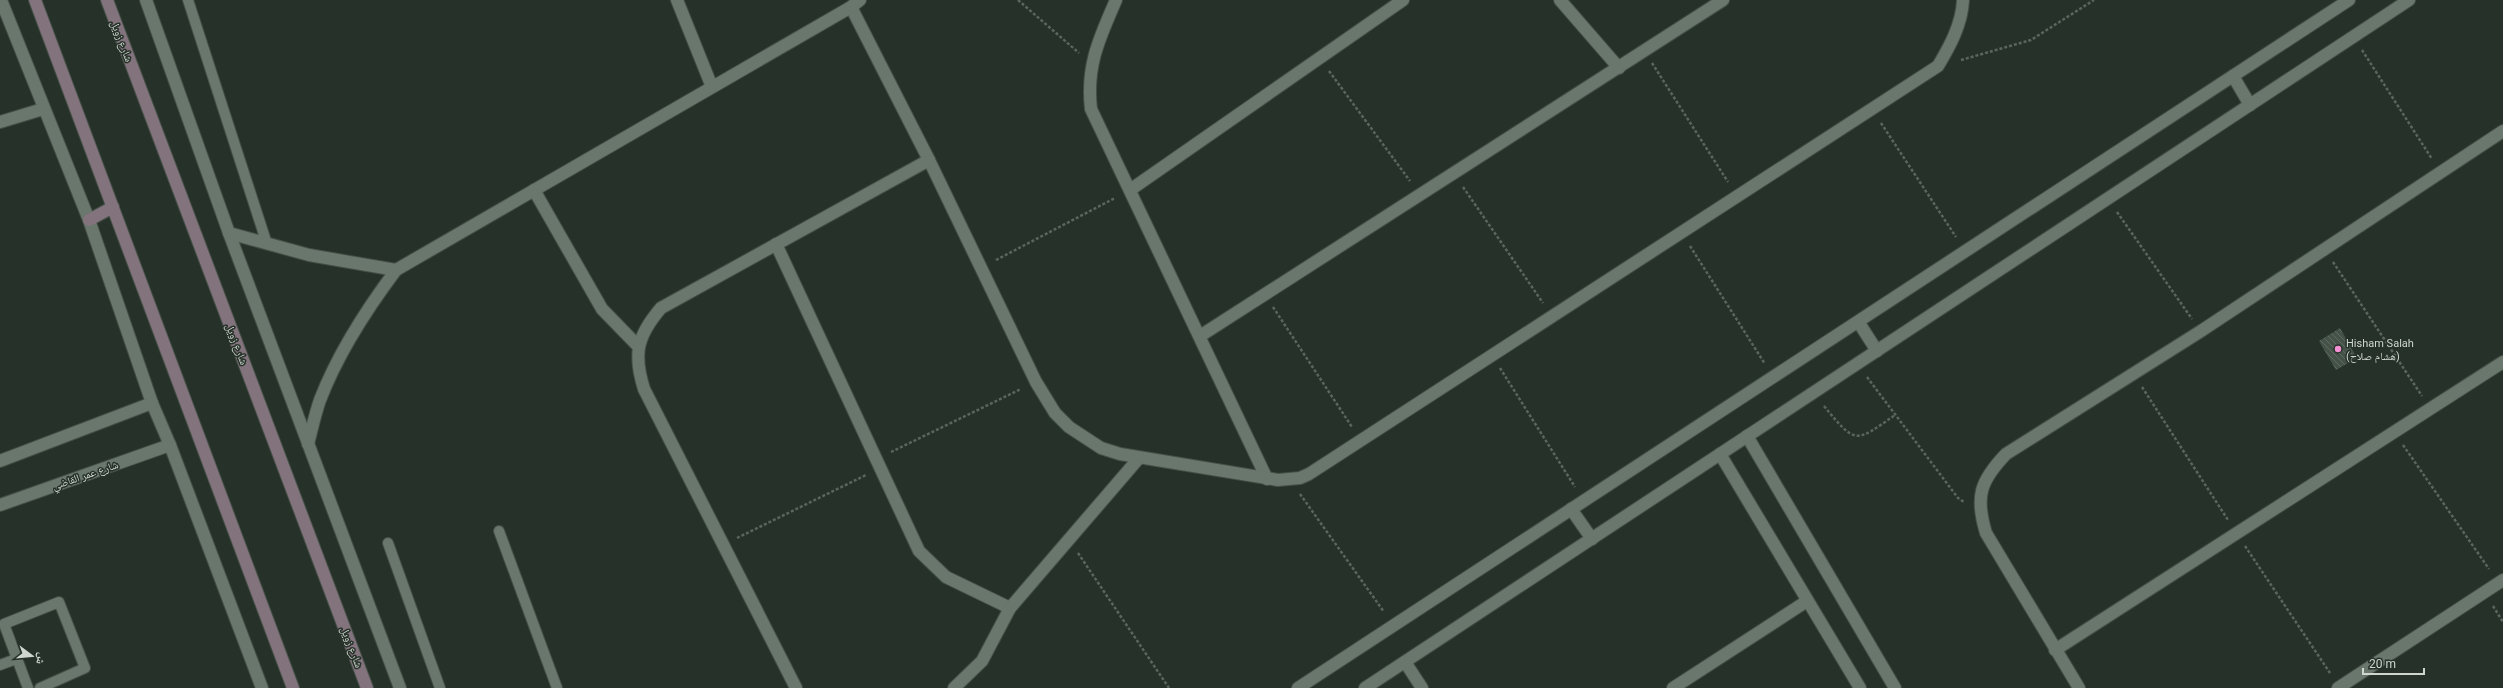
<svg xmlns="http://www.w3.org/2000/svg" width="2503" height="688" viewBox="0 0 2503 688" font-family="Roboto,'Noto Naskh Arabic',sans-serif">
  <style>
    .building { fill: url(#building-back-hatch) }
    .lines { fill: none; stroke-linecap: round; stroke-linejoin: round }
    .lane-casing { stroke: #454f47; stroke-width: 12 }
    .street-casing { stroke: #454f47; stroke-width: 14 }
    .secondary-casing { stroke: #454f47; stroke-width: 14 }
    .path { stroke: #5b655d; stroke-width: 2.5; stroke-dasharray: 3 2; stroke-linecap: butt }
    .lane { stroke: #69776c; stroke-width: 10 }
    .street { stroke: #69776c; stroke-width: 12 }
    .secondary { stroke: #82737d; stroke-width: 12 }
    .poi-dot { fill: #f391d5; stroke: #263229; stroke-width: 1.5 }
    .labels { text-anchor: middle; stroke-width: 3; stroke-linejoin: round; paint-order: stroke }
    .street-label { font-size: 11px; fill: #cfd6d0; stroke: #263229 }
    .poi-label { font-size: 11px; fill: #cfd6d0; stroke: #263229; text-anchor: start }
  </style>
  <defs>
    <pattern id="building-back-hatch" width="6" height="6" patternUnits="userSpaceOnUse"><rect width="6" height="6" fill="#455248"/><path d="M-1 5l2 2M0 0l6 6M5-1l2 2" fill="none" stroke="#5f6a61"/></pattern>
  </defs>
  <rect width="100%" height="100%" fill="#263229"/>
  <path class="building" d="M 2340,328 L 2357,358 L 2336,370 L 2319,341 Z"/>
  <g class="lines">
    <g class="lane-casing">
      <g id="lane">
        <path d="M 188,0 L 267,244"/>
        <path d="M 499,531 L 557,688"/>
        <path d="M 388,543 L 440,688"/>
        <path d="M 0,665 L 16,659"/>
        <path d="M 28,688 L 4,624 L 59,602 L 85,668 L 40,688"/>
      </g>
    </g>
    <g class="street-casing">
      <g id="street">
        <path d="M 1,0 L 89,220 L 152,403 L 170,445 L 262,688"/>
        <path d="M 146,0 L 229,233 L 400,688"/>
        <path d="M 677,0 L 712,87"/>
        <path d="M 1116,0 C 1099,39 1086,66 1091,109 L 1267,479"/>
        <path d="M 1560,0 L 1619,68"/>
        <path d="M 851,7 L 929,160 L 1036,382 L 1055,413 L 1069,427 L 1101,448 L 1120,454 L 1278,480 L 1300,478 L 1309,474 L 1938,66 C 1950,46 1962,24 1963,0"/>
        <path d="M 2233,76 L 2250,105"/>
        <path d="M 0,122 L 43,109"/>
        <path d="M 534,190 L 602,309 L 638,346"/>
        <path d="M 1130,190 L 1403,0"/>
        <path d="M 229,233 L 309,255 L 396,270"/>
        <path d="M 776,244 L 919,551 L 946,577 L 1010,608"/>
        <path d="M 1859,323 L 1877,351"/>
        <path d="M 1200,336 L 1723,0"/>
        <path d="M 1747,436 L 1895,688"/>
        <path d="M 308,444 C 312,429 315,414 320,400 C 338,353 366,310 396,270 L 851,7 L 860,0"/>
        <path d="M 1720,454 L 1860,688"/>
        <path d="M 0,461 L 152,403"/>
        <path d="M 0,505 L 170,445"/>
        <path d="M 1571,509 L 1592,539"/>
        <path d="M 2055,650 L 2503,362"/>
        <path d="M 1405,662 L 1422,688"/>
        <path d="M 796,688 L 644,389 C 633,354 637,336 661,308 L 929,160"/>
        <path d="M 954,688 L 982,661 L 1010,608 L 1139,458"/>
        <path d="M 1298,688 L 2349,0"/>
        <path d="M 1365,688 L 2409,0"/>
        <path d="M 1673,688 L 1807,601"/>
        <path d="M 2079,688 L 1986,533 C 1975,497 1980,481 2006,454 L 2201,331 L 2503,131"/>
        <path d="M 2338,688 L 2503,580"/>
      </g>
    </g>
    <g class="secondary-casing">
      <g id="secondary">
        <path d="M 35,0 L 293,688"/>
        <path d="M 107,0 L 367,688"/>
        <path d="M 89,220 L 113,207"/>
      </g>
    </g>
    <g class="path">
      <path d="M 1018,0 L 1079,53"/>
      <path d="M 2362,50 L 2432,159"/>
      <path d="M 1961,60 L 2031,40 L 2094,0"/>
      <path d="M 1652,63 L 1728,182"/>
      <path d="M 1329,71 L 1410,181"/>
      <path d="M 1881,123 L 1956,237"/>
      <path d="M 1463,187 L 1543,303"/>
      <path d="M 2117,212 L 2192,319"/>
      <path d="M 1690,246 L 1765,364"/>
      <path d="M 996,260 L 1115,198"/>
      <path d="M 2333,262 L 2422,396"/>
      <path d="M 1273,307 L 1352,427"/>
      <path d="M 1500,368 L 1575,487"/>
      <path d="M 1867,377 L 1958,498 L 1964,502"/>
      <path d="M 2142,387 L 2228,520"/>
      <path d="M 1824,406 C 1856,445 1855,443 1895,415"/>
      <path d="M 2403,445 L 2489,569"/>
      <path d="M 891,452 L 1021,389"/>
      <path d="M 1300,494 L 1384,612"/>
      <path d="M 737,538 L 866,475"/>
      <path d="M 2245,546 L 2330,673"/>
      <path d="M 1078,553 L 1169,688"/>
      <path d="M 2493,606 L 2503,622"/>
    </g>
    <use href="#lane" class="lane"/>
    <use href="#street" class="street"/>
    <use href="#secondary" class="secondary"/>
  </g>
  <circle class="poi-dot" cx="2338" cy="349" r="4"/>
  <g class="labels">
    <g class="street-label">
      <text transform="translate(122 41) rotate(69)" y="4">شارع زويل</text>
      <text transform="translate(237 344) rotate(69)" y="4">شارع زويل</text>
      <text transform="translate(85 475) rotate(-19)" y="4">شارع عمر القاضي</text>
      <text transform="translate(352 647) rotate(69)" y="4">شارع زويل</text>
    </g>
    <g class="poi-label">
      <text x="2346" y="347">Hisham Salah<tspan x="2346" dy="13">(هشام صلاح)</tspan></text>
    </g>
  </g>
  <g transform="translate(32 656) rotate(106)" stroke="#263229" stroke-width="3" paint-order="stroke">
  <path d="M0-3L7 15L0 10L-7 15Z" fill="#cfd6d0"/>
  <text y="-6" font-size="11" font-weight="bold" text-anchor="middle" fill="#cfd6d0">ش</text>
  </g>
  <path d="M2363 668v6h61v-6" fill="none" stroke="#cfd6d0" stroke-width="2"/>
  <text x="2369" y="668" font-size="12" fill="#cfd6d0" stroke="#263229" stroke-width="3" paint-order="stroke">20 m</text>
</svg>
